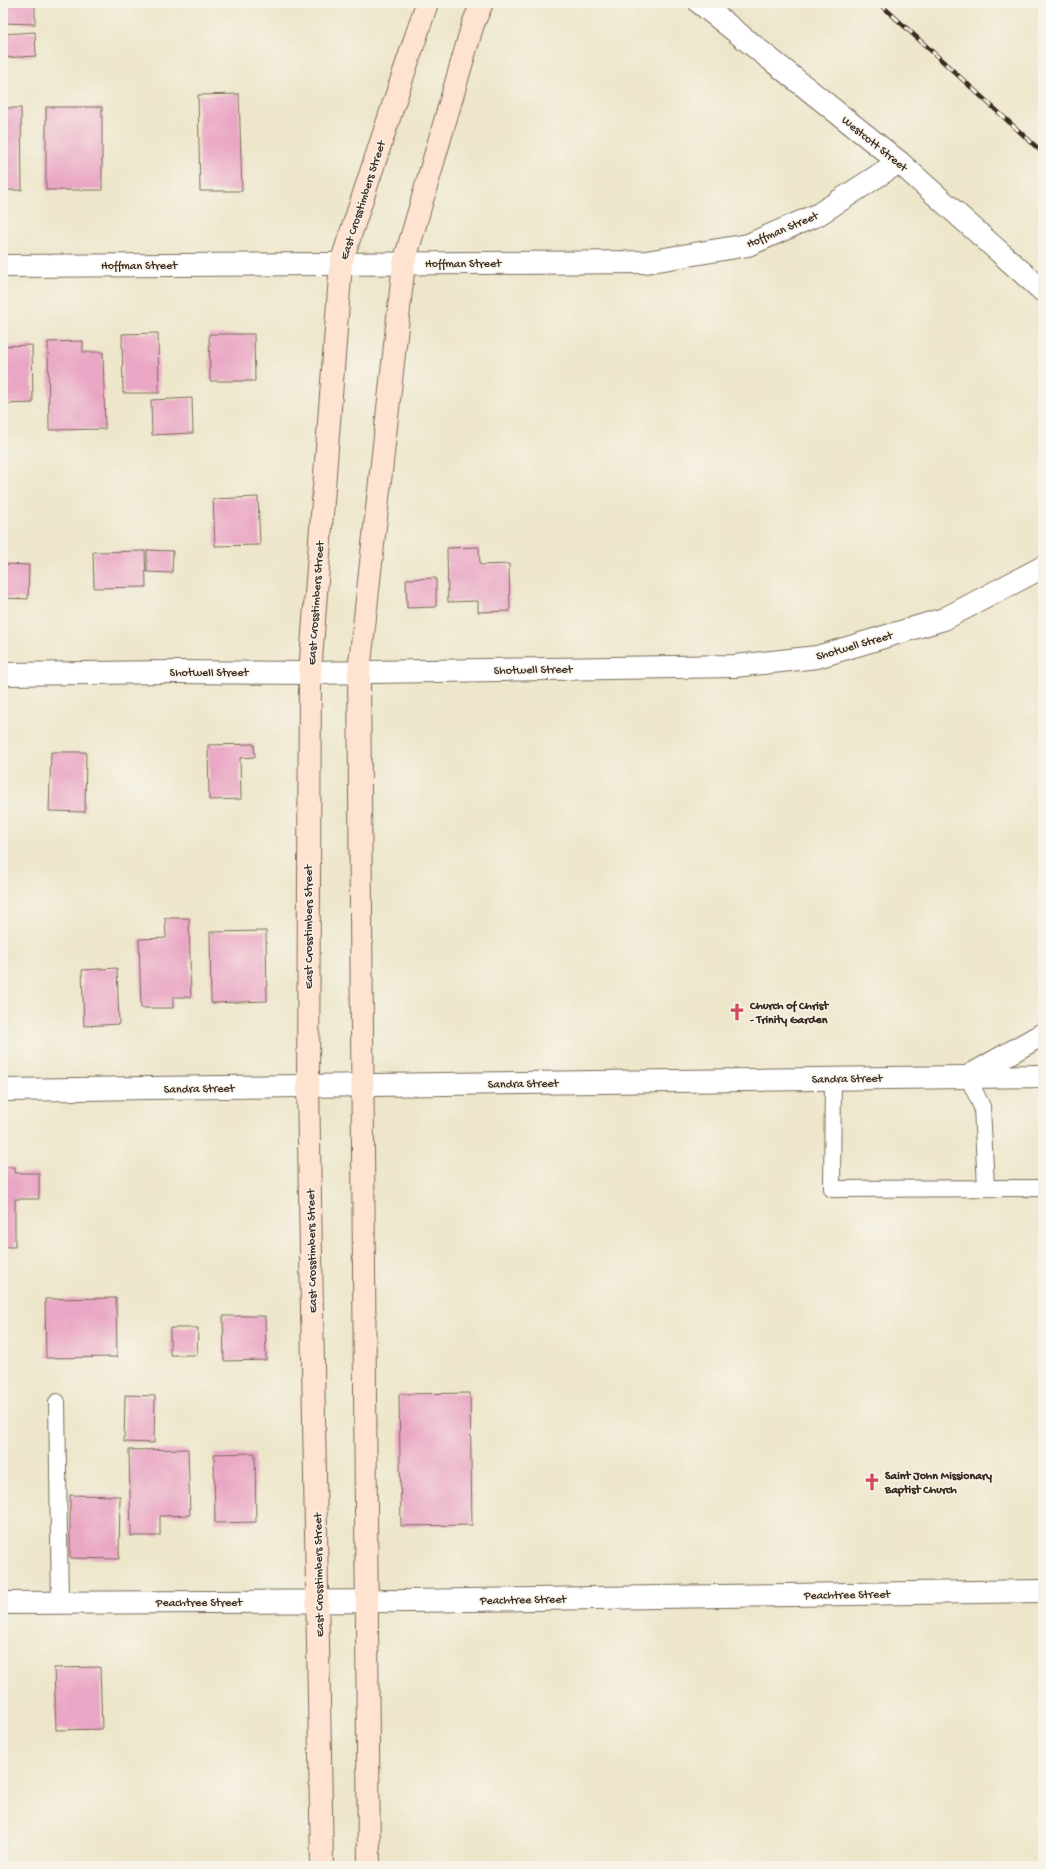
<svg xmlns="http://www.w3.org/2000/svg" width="1046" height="1869" viewBox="0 0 1046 1869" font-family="'Gochi Hand',sans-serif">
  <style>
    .building { fill: #eaa7c5 }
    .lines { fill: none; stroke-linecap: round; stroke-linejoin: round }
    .service-casing { stroke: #796c5a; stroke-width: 18 }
    .minor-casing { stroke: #796c5a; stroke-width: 24 }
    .secondary-casing { stroke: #796c5a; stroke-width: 24 }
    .service { stroke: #fff; stroke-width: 16 }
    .minor { stroke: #fff; stroke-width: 22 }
    .secondary { stroke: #fee3d1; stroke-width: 22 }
    .rail-casing { stroke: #3b2a1e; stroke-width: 4.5 }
    .rail { stroke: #f7f3e8; stroke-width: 3; stroke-dasharray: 9; stroke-linecap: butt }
    .labels { text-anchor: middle; stroke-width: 3; stroke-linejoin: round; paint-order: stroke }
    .street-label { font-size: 12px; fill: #3b2a1e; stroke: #f7f3e8 }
    .poi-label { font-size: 12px; font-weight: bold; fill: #3b2a1e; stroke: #f7f3e8; text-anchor: start }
  </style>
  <rect width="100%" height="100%" fill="#f7f3e8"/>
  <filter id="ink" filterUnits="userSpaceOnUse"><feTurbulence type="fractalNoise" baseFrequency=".025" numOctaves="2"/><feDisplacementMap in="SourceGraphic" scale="8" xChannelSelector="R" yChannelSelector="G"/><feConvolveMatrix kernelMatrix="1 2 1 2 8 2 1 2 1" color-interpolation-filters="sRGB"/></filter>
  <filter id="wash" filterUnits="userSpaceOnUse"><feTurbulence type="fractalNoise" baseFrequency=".012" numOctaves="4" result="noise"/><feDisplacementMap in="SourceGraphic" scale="16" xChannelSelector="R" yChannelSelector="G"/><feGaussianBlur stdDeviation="0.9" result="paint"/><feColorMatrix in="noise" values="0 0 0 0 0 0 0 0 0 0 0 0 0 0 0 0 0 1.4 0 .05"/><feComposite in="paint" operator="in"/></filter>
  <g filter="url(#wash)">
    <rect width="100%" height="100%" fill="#ede6ca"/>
    <g id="blocks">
      <g class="building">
        <path d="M 3,3 L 35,3 L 35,24 L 3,23 Z"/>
        <path d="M 35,32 L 36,56 L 3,58 L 3,34 Z"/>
        <path d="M 239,94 L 242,191 L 200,191 L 198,95 Z"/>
        <rect x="46" y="107" width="56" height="83"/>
        <path d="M 3,108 L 21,108 L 22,190 L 3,190 Z"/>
        <path d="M 158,333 L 159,393 L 123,393 L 122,334 Z"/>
        <path d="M 209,334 L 254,334 L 255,381 L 210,381 Z"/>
        <path d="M 83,341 L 83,352 L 103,352 L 105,429 L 49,430 L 48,342 Z"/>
        <path d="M 32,345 L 33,403 L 3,404 L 3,346 Z"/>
        <path d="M 192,398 L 193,433 L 152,435 L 151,400 Z"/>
        <path d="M 258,497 L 260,545 L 215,546 L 213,499 Z"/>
        <path d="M 479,547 L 480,565 L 509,564 L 510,611 L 478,612 L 478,601 L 448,602 L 447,548 Z"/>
        <path d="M 147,550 L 173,551 L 172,573 L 147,572 Z"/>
        <path d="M 145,551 L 146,587 L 94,588 L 93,552 Z"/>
        <path d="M 3,564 L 29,565 L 28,599 L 3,598 Z"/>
        <path d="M 436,578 L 436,607 L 407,608 L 406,579 Z"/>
        <path d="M 254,744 L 255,757 L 240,758 L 241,799 L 209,800 L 208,745 Z"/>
        <path d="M 51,752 L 86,752 L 85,812 L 49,811 Z"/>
        <path d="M 165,918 L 189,918 L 191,997 L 173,997 L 173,1008 L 141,1008 L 139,939 L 166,938 Z"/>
        <path d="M 266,931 L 267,1001 L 211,1003 L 210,932 Z"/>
        <path d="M 117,968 L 119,1024 L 84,1026 L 82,970 Z"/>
        <path d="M 3,1008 L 4,1008 L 5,1028 L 3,1028 Z"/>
        <path d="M 3,1167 L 15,1167 L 15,1173 L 39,1173 L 39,1199 L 15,1199 L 15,1247 L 3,1247 Z"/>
        <path d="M 116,1298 L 117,1357 L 46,1358 L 45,1299 Z"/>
        <path d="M 223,1316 L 265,1316 L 266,1360 L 224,1361 Z"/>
        <path d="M 170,1328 L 198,1328 L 197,1355 L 170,1355 Z"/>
        <path d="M 470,1393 L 472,1525 L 401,1526 L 399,1394 Z"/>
        <path d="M 125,1395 L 155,1396 L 154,1443 L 124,1442 Z"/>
        <path d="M 188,1449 L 190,1515 L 160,1516 L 160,1536 L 131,1536 L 129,1450 Z"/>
        <path d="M 255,1453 L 256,1522 L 215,1523 L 214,1454 Z"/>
        <path d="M 70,1495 L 120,1496 L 119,1559 L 70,1558 Z"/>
        <path d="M 100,1667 L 102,1729 L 56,1730 L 54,1668 Z"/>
      </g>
    </g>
  </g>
  <g filter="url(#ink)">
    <use href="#blocks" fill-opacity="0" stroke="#796c5a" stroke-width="1"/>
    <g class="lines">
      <g class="service-casing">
        <g id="service">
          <path d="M 968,1077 L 982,1107 L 986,1188"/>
          <path d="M 833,1079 L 832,1189 L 1043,1188"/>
          <path d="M 57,1402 L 60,1603"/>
        </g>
      </g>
      <g class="minor-casing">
        <g id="minor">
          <path d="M 700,3 L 899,162 L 1043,291"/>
          <path d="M 3,266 L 646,262 L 748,245 L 819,214 L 899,162"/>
          <path d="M 3,674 L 173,672 L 310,673 L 735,666 L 817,657 L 944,619 L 1043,567"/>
          <path d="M 969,1076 L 1043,1034"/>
          <path d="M 3,1090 L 1043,1076"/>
          <path d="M 3,1603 L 411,1601 L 1043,1591"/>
        </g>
      </g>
      <g class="secondary-casing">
        <g id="secondary">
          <path d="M 322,1866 L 308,1086 L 310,673 L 341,263 L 427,3"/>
          <path d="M 369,1866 L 359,672 L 404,263 L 473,24 L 482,3"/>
        </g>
      </g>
      <use href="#service" class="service"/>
      <use href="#minor" class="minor"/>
      <use href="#secondary" class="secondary"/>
      <g class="rail-casing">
        <path id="rail" d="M 879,3 L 1043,153"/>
      </g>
      <use href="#rail" class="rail"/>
    </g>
  </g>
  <defs>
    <g id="church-bare" transform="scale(1.38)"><path d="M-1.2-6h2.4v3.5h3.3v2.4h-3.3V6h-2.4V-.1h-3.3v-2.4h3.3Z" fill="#d1495b" stroke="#f7f3e8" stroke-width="2.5" paint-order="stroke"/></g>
  </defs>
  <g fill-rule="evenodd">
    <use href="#church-bare" x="737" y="1012"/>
    <use href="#church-bare" x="872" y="1482"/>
  </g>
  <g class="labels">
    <g class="street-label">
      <text transform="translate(875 143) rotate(39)" y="4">Westcott Street</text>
      <text transform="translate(362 200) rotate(-72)" y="4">East Crosstimbers Street</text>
      <text transform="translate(782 229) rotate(-23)" y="4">Hoffman Street</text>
      <text x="463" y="267">Hoffman Street</text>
      <text x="139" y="269">Hoffman Street</text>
      <text transform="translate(315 603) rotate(-86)" y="4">East Crosstimbers Street</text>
      <text transform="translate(854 645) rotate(-16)" y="4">Shotwell Street</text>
      <text transform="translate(533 669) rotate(-1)" y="4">Shotwell Street</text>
      <text x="209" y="676">Shotwell Street</text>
      <text transform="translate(308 927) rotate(-90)" y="4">East Crosstimbers Street</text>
      <text transform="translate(847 1078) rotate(-1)" y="4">Sandra Street</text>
      <text transform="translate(523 1083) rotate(-1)" y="4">Sandra Street</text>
      <text transform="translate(199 1088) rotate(-1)" y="4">Sandra Street</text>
      <text transform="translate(311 1251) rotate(-91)" y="4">East Crosstimbers Street</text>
      <text transform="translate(318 1575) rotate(-91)" y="4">East Crosstimbers Street</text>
      <text transform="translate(847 1594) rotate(-1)" y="4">Peachtree Street</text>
      <text transform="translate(523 1599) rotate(-1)" y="4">Peachtree Street</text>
      <text x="199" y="1606">Peachtree Street</text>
    </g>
    <g class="poi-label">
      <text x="750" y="1009">Church of Christ<tspan x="750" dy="14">- Trinity Garden</tspan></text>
      <text x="885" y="1479">Saint John Missionary<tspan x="885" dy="14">Baptist Church</tspan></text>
    </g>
  </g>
  <rect width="1046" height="1869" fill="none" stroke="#f7f3e8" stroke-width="16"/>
</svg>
